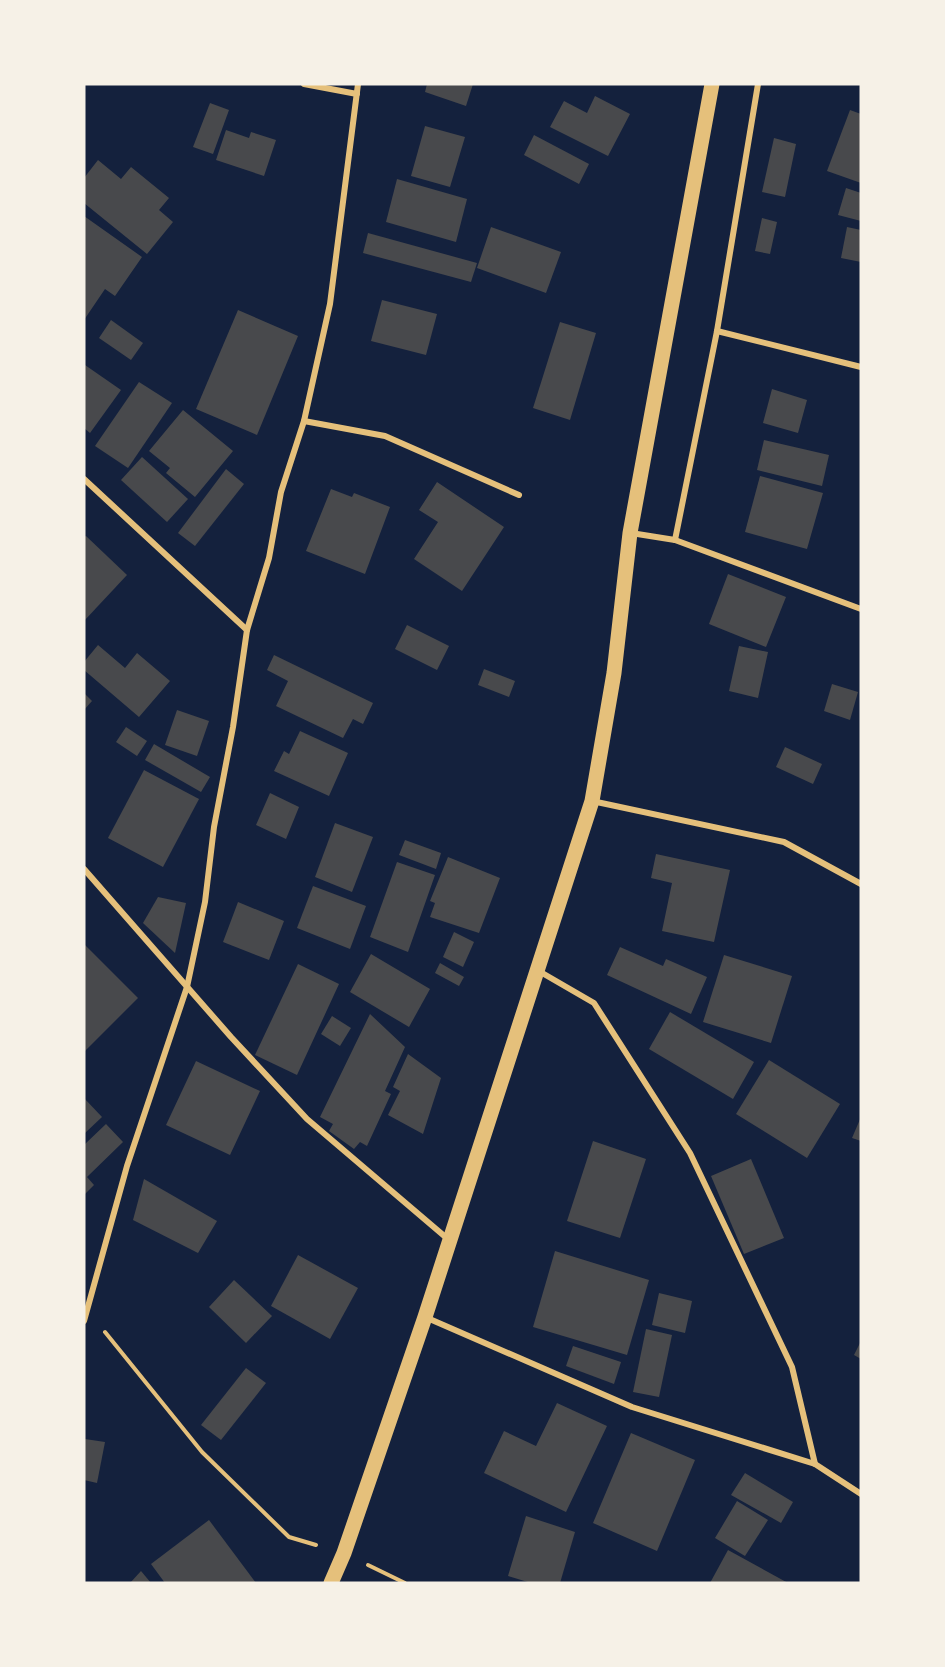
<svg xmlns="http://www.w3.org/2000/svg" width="945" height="1667" viewBox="0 0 945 1667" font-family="'PT Sans Narrow',sans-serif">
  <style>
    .building { fill: #48494c }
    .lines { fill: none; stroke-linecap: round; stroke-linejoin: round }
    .path { stroke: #e5c07b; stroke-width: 4 }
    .minor { stroke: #e5c07b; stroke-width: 6 }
    .primary { stroke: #e5c07b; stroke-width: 15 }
  </style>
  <rect width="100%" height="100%" fill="#14213d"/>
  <g class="building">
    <path d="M 427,84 L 473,84 L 466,106 L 425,92 Z"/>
    <path d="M 595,96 L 630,114 L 608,156 L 550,127 L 564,101 L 587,113 Z"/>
    <path d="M 210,103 L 229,110 L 213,154 L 193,147 Z"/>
    <path d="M 850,110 L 861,114 L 861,183 L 827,171 Z"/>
    <path d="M 425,126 L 465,137 L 450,187 L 411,176 Z"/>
    <path d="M 226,130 L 249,138 L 251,132 L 276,140 L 264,176 L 216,160 Z"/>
    <path d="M 534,135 L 589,164 L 579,184 L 524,155 Z"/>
    <path d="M 774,138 L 796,144 L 785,197 L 762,192 Z"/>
    <path d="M 98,160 L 121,179 L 131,167 L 169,198 L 159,210 L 173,222 L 147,254 L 84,203 L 84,178 Z"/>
    <path d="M 397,179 L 467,199 L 456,242 L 386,222 Z"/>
    <path d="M 846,188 L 861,193 L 861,221 L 838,215 Z"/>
    <path d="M 84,216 L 142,257 L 115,296 L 105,289 L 84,320 Z"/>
    <path d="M 762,218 L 777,222 L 770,254 L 755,251 Z"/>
    <path d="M 491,227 L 561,252 L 546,293 L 477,268 Z"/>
    <path d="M 847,227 L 861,230 L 861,262 L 841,258 Z"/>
    <path d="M 368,233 L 477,263 L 471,282 L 363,253 Z"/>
    <path d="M 382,300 L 437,314 L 426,355 L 371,341 Z"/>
    <path d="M 238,310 L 298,336 L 257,435 L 196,409 Z"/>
    <path d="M 111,320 L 143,343 L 131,360 L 99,338 Z"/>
    <path d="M 560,322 L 596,333 L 570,420 L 533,408 Z"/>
    <path d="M 85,365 L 121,390 L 90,433 L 84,428 Z"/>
    <path d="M 139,382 L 172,403 L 128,468 L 95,446 Z"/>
    <path d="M 772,389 L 807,400 L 798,433 L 763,423 Z"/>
    <path d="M 183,410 L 233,451 L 195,497 L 166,473 L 170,468 L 149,451 Z"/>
    <path d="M 764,440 L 829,455 L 822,486 L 757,470 Z"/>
    <path d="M 142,457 L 188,499 L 167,522 L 121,480 Z"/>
    <path d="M 226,469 L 244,484 L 195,546 L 178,533 Z"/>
    <path d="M 760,476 L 823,493 L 807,549 L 745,532 Z"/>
    <path d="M 437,482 L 504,527 L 462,591 L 414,559 L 438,522 L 419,510 Z"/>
    <path d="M 331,489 L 352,497 L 354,493 L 390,507 L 365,574 L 306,551 Z"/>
    <path d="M 86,536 L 127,575 L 84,621 L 84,537 Z"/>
    <path d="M 728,574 L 786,597 L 766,647 L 709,624 Z"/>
    <path d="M 407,625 L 449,646 L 437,670 L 395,649 Z"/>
    <path d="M 98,645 L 125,668 L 137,653 L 170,681 L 139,717 L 84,670 L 84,662 Z"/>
    <path d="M 739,646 L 768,652 L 758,698 L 729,691 Z"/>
    <path d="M 274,655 L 373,703 L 363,724 L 353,719 L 343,738 L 276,706 L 288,681 L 267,670 Z"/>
    <path d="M 484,669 L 515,681 L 509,697 L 478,685 Z"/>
    <path d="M 832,684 L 858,692 L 850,720 L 824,711 Z"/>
    <path d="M 84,693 L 92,701 L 84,710 Z"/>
    <path d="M 177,710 L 209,721 L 197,756 L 165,745 Z"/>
    <path d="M 126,727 L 147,741 L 137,756 L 116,742 Z"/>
    <path d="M 300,731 L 348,753 L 329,796 L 274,771 L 284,751 L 289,754 Z"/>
    <path d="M 154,744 L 210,777 L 201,792 L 145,760 Z"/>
    <path d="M 785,747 L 822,764 L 813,784 L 776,767 Z"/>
    <path d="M 144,770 L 199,799 L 163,867 L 108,838 Z"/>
    <path d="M 270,793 L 299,807 L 286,839 L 256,825 Z"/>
    <path d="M 335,823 L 373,837 L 352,892 L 315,877 Z"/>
    <path d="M 405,840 L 441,853 L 436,869 L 399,855 Z"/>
    <path d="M 656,854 L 730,870 L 714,942 L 662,931 L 672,883 L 651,878 Z"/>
    <path d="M 448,857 L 500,878 L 479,933 L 430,917 L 435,903 L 430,901 Z"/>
    <path d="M 397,862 L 435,875 L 408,952 L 370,937 Z"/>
    <path d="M 313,886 L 366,906 L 350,949 L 297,928 Z"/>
    <path d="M 158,897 L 186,903 L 175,953 L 143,923 Z"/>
    <path d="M 238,902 L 284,921 L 269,960 L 223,942 Z"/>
    <path d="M 454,932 L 474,942 L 463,967 L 443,957 Z"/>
    <path d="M 84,944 L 138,998 L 84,1052 Z"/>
    <path d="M 620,947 L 663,966 L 666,959 L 707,977 L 691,1014 L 607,975 Z"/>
    <path d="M 371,954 L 430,989 L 409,1027 L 350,992 Z"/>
    <path d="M 724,955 L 792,976 L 771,1043 L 703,1022 Z"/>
    <path d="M 440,963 L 464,977 L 459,986 L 435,973 Z"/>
    <path d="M 298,964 L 339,984 L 297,1075 L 255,1055 Z"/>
    <path d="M 670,1012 L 754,1062 L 733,1099 L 649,1049 Z"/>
    <path d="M 370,1014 L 405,1047 L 385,1091 L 391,1094 L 367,1146 L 360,1142 L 354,1149 L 329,1131 L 333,1124 L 320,1117 Z"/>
    <path d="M 332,1016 L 351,1028 L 340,1046 L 321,1034 Z"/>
    <path d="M 408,1054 L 441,1078 L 423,1134 L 388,1115 L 400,1091 L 393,1087 Z"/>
    <path d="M 769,1060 L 840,1104 L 807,1158 L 736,1114 Z"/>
    <path d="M 196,1061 L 260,1091 L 230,1155 L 166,1125 Z"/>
    <path d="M 84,1098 L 102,1117 L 84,1134 Z"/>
    <path d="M 861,1117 L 861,1141 L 852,1138 Z"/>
    <path d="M 106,1124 L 123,1142 L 87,1177 L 94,1185 L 84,1195 L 84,1145 Z"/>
    <path d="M 593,1141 L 646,1159 L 620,1238 L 567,1221 Z"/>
    <path d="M 751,1159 L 784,1238 L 744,1254 L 711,1176 Z"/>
    <path d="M 144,1179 L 217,1221 L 198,1253 L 133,1220 Z"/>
    <path d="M 555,1251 L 649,1280 L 627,1355 L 533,1327 Z"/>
    <path d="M 298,1255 L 358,1288 L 330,1339 L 271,1306 Z"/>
    <path d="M 234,1280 L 272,1316 L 246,1343 L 209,1307 Z"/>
    <path d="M 659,1293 L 692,1301 L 685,1333 L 652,1325 Z"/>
    <path d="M 646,1329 L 672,1335 L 659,1397 L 633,1392 Z"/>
    <path d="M 861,1341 L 861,1359 L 854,1355 Z"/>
    <path d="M 573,1346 L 621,1362 L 614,1384 L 566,1366 Z"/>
    <path d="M 246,1368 L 266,1383 L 221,1440 L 201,1425 Z"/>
    <path d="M 557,1403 L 607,1426 L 566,1512 L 484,1473 L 504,1431 L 536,1446 Z"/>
    <path d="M 631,1433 L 695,1460 L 657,1551 L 593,1523 Z"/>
    <path d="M 85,1439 L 105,1442 L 97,1483 L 84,1480 Z"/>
    <path d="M 745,1473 L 793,1502 L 781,1523 L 731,1495 Z"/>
    <path d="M 737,1501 L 768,1520 L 745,1556 L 715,1538 Z"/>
    <path d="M 526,1516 L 575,1532 L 560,1583 L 531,1583 L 508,1576 Z"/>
    <path d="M 209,1520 L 256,1583 L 165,1583 L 151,1564 Z"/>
    <path d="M 728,1550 L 788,1583 L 710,1583 Z"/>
    <path d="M 141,1571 L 151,1583 L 130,1583 Z"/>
  </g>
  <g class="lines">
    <g class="path">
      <path d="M 105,1332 L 202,1452 L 289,1537 L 316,1545"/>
      <path d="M 368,1565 L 405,1583"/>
    </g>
    <g class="minor">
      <path d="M 304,84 L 357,94"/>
      <path d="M 717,331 L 861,367"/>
      <path d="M 304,421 L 385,436 L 519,495"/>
      <path d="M 84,479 L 247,630"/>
      <path d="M 631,533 L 675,540 L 861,609"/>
      <path d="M 675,540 L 717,331 L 758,84"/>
      <path d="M 592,801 L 784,842 L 861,884"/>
      <path d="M 84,869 L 231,1037 L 307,1119 L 449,1240"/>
      <path d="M 537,970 L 594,1003 L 690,1153 L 792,1367 L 815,1464"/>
      <path d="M 425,1317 L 632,1407 L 815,1464 L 861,1494"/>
      <path d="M 84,1321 L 127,1166 L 187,987 L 205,902 L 214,827 L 233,727 L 247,630 L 269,558 L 281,492 L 304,421 L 330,304 L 358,84"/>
    </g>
    <path class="primary" d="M 331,1583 L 344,1553 L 425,1317 L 592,801 L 614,673 L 630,533 L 712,84"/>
  </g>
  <rect width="945" height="1667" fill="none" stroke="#f6f1e7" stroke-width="171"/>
</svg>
